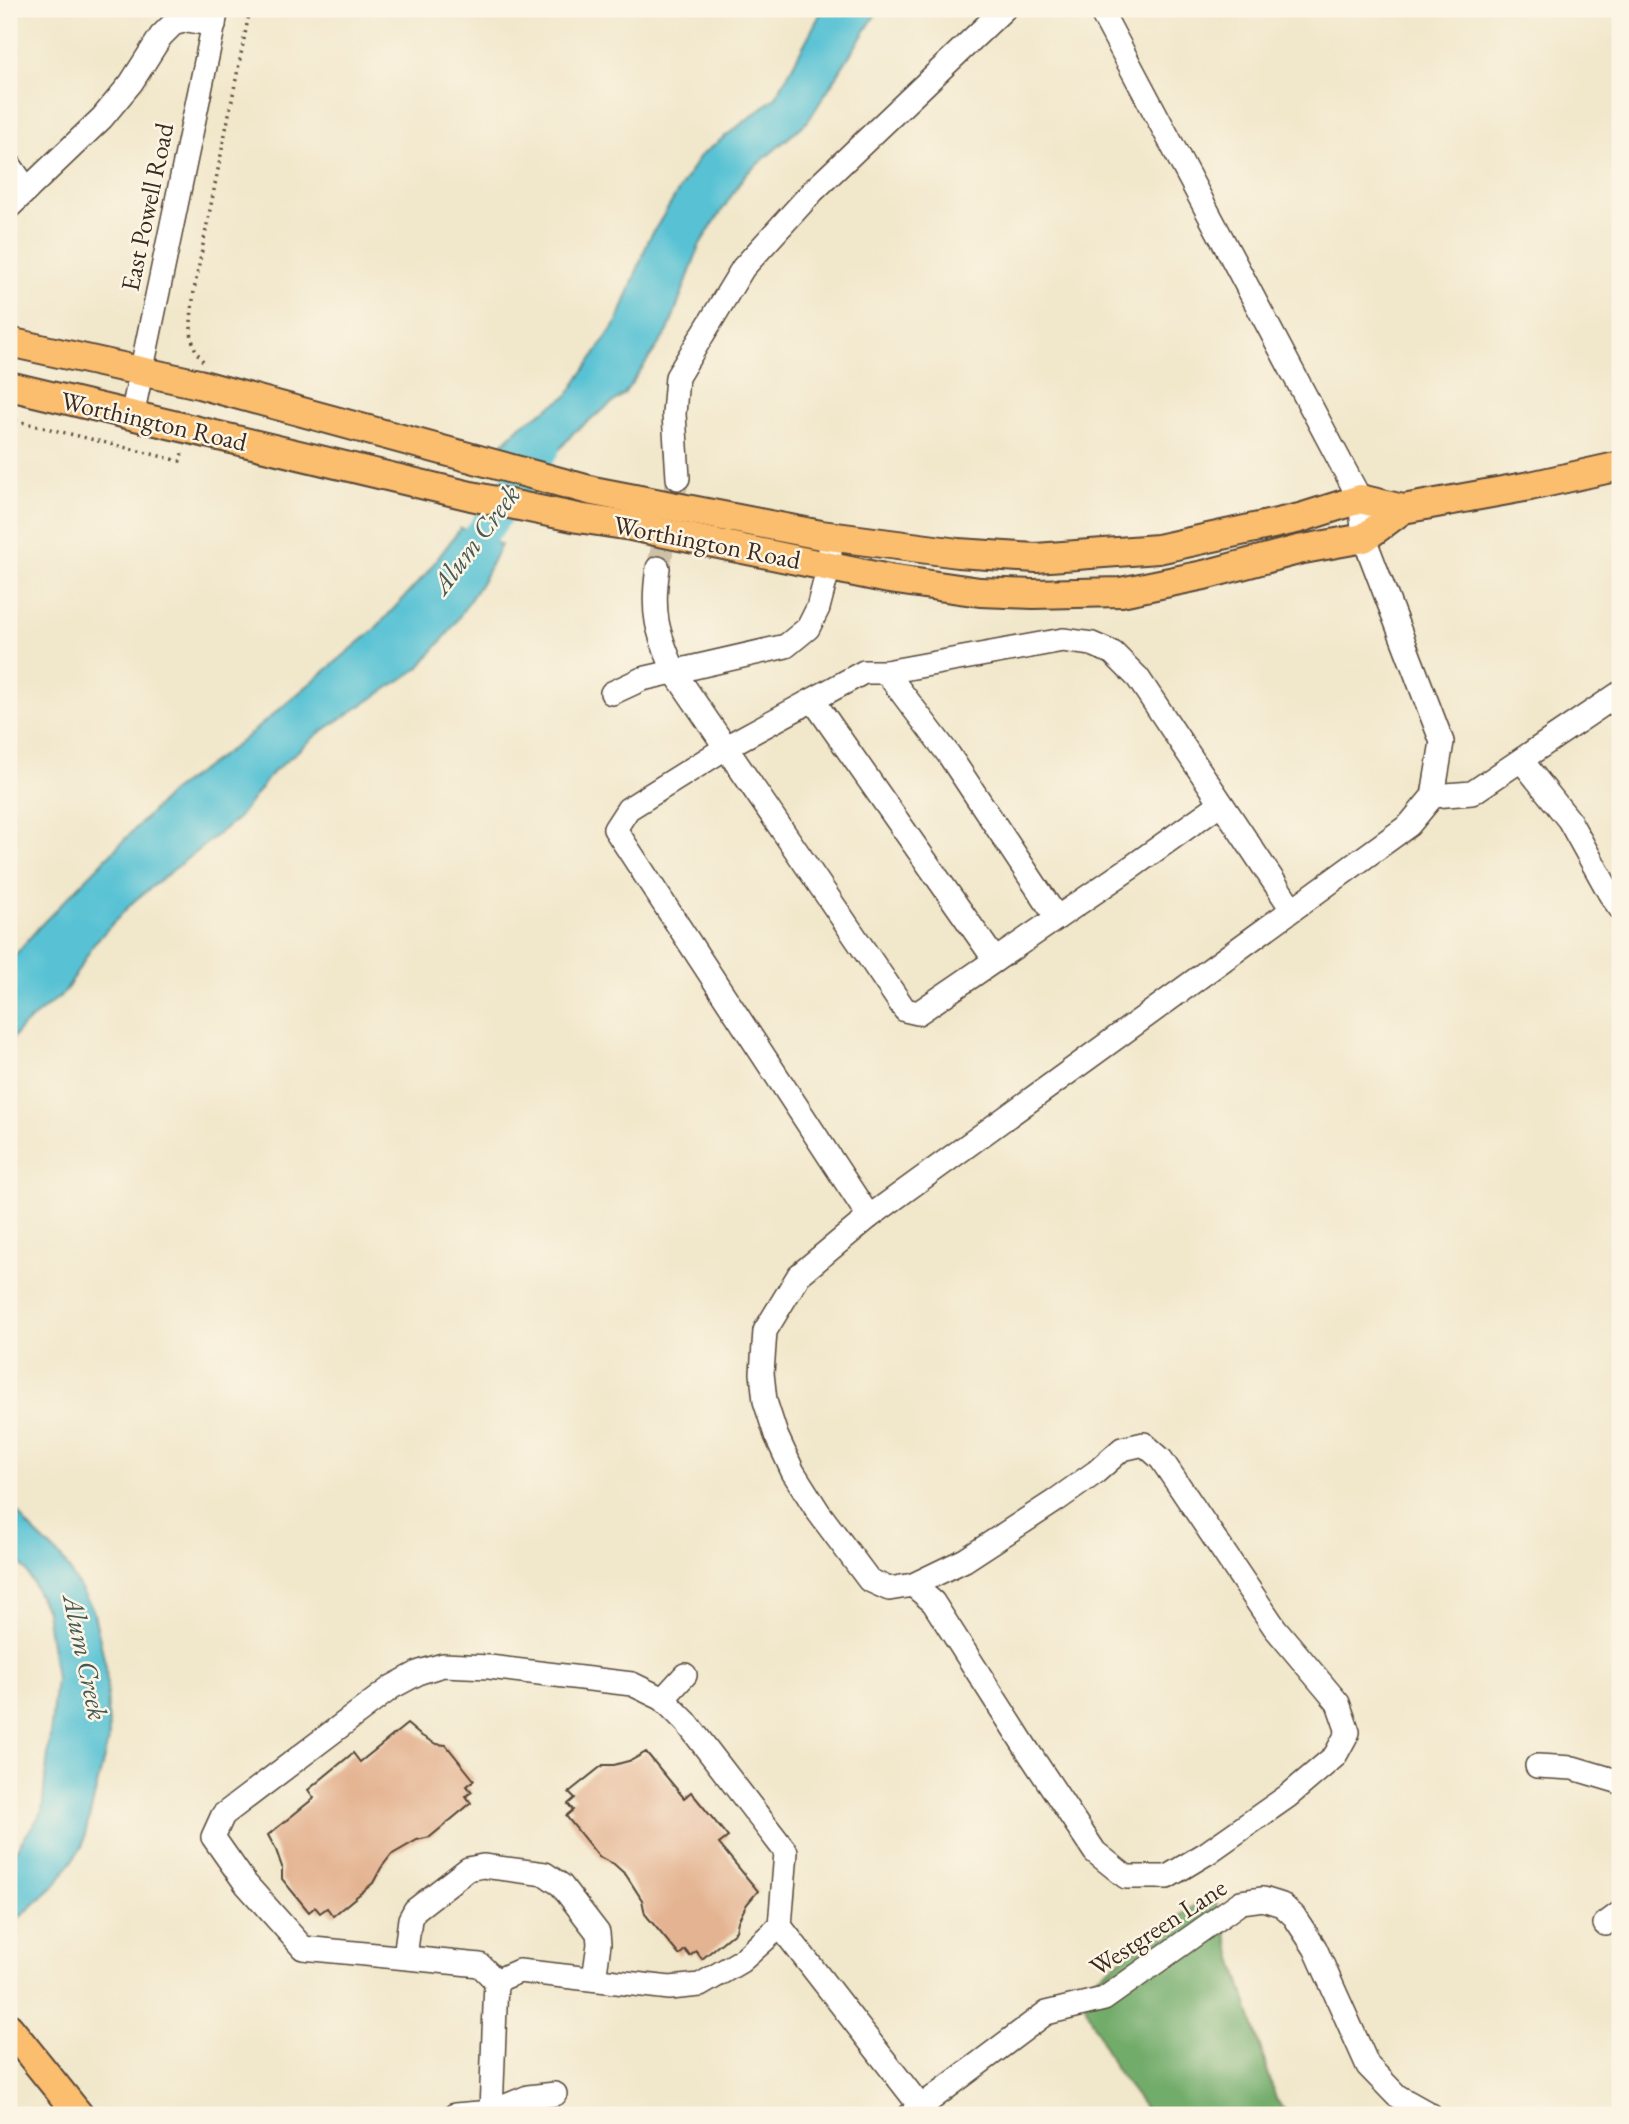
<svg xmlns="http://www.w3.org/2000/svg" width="1629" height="2124" viewBox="0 0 1629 2124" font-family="'EB Garamond',serif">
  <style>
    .forest { fill: #72ac6b; stroke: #566b44; stroke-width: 2 }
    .water { fill: #58c2d4; stroke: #4a7679; stroke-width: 2 }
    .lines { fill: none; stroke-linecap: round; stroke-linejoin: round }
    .river { stroke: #58c2d4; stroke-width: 33 }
    .building { fill: #e4b391 }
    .minor-tunnel { stroke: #cdc1a8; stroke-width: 23; stroke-dasharray: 23 11; stroke-linecap: butt }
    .minor-casing { stroke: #564638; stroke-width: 26 }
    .major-casing { stroke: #564638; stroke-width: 32 }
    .path { stroke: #564638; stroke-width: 3.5; stroke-dasharray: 2 5; stroke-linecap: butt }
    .minor { stroke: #fff; stroke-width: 23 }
    .major { stroke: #fbbd6e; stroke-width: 28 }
    .labels { text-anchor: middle; stroke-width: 5; stroke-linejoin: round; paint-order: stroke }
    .street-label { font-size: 26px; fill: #3b2a1e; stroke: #fcf5e5 }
    .water-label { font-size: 28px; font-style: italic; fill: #445855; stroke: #fcf5e5 }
  </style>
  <rect width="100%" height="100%" fill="#fcf5e5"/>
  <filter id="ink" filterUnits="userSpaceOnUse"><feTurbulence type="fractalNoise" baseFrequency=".0143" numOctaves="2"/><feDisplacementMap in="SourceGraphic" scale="14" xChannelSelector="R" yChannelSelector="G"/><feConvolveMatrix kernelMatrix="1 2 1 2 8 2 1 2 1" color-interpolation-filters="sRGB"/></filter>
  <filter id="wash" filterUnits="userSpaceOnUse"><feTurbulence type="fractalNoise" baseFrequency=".00686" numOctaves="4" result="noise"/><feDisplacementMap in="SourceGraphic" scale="28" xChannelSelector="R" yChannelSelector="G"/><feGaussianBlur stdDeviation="1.57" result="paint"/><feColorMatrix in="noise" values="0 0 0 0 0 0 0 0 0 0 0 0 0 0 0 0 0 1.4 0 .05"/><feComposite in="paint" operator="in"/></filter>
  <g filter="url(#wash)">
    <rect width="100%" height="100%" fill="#f1e7cb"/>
    <path class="forest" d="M 1213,1892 L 1276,2099 L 1288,2115 L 1150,2115 L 1115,2069 L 1076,1986 L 1101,1974 Z"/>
    <g class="water">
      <path d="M 823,9 L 879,9 L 808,121 L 745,175 L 700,244 L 668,331 L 624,394 L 574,432 L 549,462 L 496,450 L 522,425 L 567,396 L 618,320 L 649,239 L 700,156 L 776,97 Z"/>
      <path d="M 461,528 L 501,545 L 483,580 L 449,632 L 419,668 L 319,733 L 272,773 L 238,818 L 134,901 L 95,942 L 65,992 L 24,1025 L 9,1042 L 9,962 L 39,927 L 171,792 L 238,744 L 374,630 L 425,575 Z"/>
      <path d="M 9,1501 L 28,1526 L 63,1560 L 93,1610 L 106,1667 L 109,1737 L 82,1847 L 54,1886 L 9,1927 L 9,1860 L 42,1812 L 56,1678 L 46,1610 L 27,1572 L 9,1548 Z"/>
    </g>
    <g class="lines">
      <path class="river" d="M 452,571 L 479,538 L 543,448"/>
    </g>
    <g id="blocks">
      <g class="building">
        <path d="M 407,1724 L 420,1735 L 436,1744 L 446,1745 L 474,1780 L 467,1786 L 472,1792 L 466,1796 L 471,1803 L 430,1837 L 417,1840 L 391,1855 L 381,1868 L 373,1883 L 333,1916 L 327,1908 L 320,1913 L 315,1907 L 309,1912 L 282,1879 L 282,1867 L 276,1850 L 268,1835 L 314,1798 L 308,1790 L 353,1753 L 360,1762 Z"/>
        <path d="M 646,1752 L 684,1798 L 691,1792 L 728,1837 L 719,1844 L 758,1891 L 747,1904 L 738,1921 L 736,1931 L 702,1959 L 696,1951 L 690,1956 L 685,1950 L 679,1955 L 645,1914 L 642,1900 L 626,1875 L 614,1864 L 599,1857 L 566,1816 L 573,1810 L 568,1804 L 575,1798 L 569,1792 L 603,1765 L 614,1765 L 632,1760 Z"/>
      </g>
    </g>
  </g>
  <g filter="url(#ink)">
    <use href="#blocks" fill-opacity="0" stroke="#564638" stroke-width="2"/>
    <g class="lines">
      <path class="minor-tunnel" d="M 658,568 L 678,478"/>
      <g class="minor-casing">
        <g id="minor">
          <path d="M 9,164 L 27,190"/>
          <path d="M 9,207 L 102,118 L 131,83 L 161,36 L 173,24 L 188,20 L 214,25"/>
          <path d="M 132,416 L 217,9"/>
          <path d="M 678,478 L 674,414 L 677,377 L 743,268 L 813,191 L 1004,9"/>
          <path d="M 658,568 C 651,613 657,632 675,673 L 905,1010 L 918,1013 L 1133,866 L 1221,803"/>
          <path d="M 886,672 L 949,755 L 1057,918"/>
          <path d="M 612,693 L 642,679 L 786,646 L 808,628 L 818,608 L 829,566 L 831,537"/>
          <path d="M 813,700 L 995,960"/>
          <path d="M 1522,761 L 1569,820 L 1610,894 L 1620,908"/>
          <path d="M 1433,796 L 1472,793 L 1620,693"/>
          <path d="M 869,1217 L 615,829 L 628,809 L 735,742 L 864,672 L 886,672 L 1063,640 L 1092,644 L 1113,653 L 1138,678 L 1292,909"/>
          <path d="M 913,1585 L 965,1560 L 1055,1501 L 1096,1472 L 1122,1449 L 1144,1444 L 1161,1459 L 1275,1628 L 1338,1703 L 1348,1732 L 1335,1756 L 1288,1796 L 1207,1853 L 1167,1877 L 1126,1877 L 1095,1852 L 1028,1751 L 933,1602 L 913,1585 L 889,1589 L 869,1580 L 819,1513 L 793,1472 L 776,1435 L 765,1401 L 762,1373 L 765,1331 L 799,1275 L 869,1217 L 1409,825 L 1433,796 L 1442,742 L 1364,538 L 1360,499 L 1100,9"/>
          <path d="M 443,1665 L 489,1667 L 632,1684 L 663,1699 L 686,1722 L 786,1852 L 780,1926 L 741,1961 L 700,1985 L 670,1988 L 519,1971 L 496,1981 L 480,1965 L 303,1948 L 246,1884 L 213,1837 L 223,1815 L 392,1687 L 420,1672 Z"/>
          <path d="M 663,1699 L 685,1675"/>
          <path d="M 1537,1766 L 1573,1768 L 1620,1782"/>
          <path d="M 1605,1924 L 1620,1913"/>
          <path d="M 780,1926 L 927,2115"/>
          <path d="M 405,1957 L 410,1919 L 415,1910 L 468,1869 L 483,1866 L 545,1874 L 561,1885 L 598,1933 L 599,1944 L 594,1979"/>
          <path d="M 455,2115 L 491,2112 L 528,2097 L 555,2094"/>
          <path d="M 493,2115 L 491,2112 L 496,1981"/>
          <path d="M 910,2115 L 1046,2013 L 1104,1999 L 1241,1902 L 1263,1899 L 1282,1905 L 1294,1916 L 1315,1948 L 1368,2066 L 1397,2096 L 1431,2115"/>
        </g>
      </g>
      <g class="major-casing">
        <g id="major">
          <path d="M 9,342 L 199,384 L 593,491 L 821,535 L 958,553 L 1036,558 L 1158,549 L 1300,518 L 1360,499 L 1403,509 L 1530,486 L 1620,466"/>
          <path d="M 9,386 L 471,496 L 578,518 L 631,526 L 889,579 L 980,592 L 1033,594 L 1121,592 L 1204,575 L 1298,550 L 1364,538 L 1403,509"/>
          <path d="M 9,2028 L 79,2115"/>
        </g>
      </g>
      <g class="path">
        <path d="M 203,361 C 185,341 192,315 194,290 L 250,9"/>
        <path d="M 9,419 L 180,461 L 183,450"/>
      </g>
      <use href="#minor" class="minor"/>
      <use href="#major" class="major"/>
    </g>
  </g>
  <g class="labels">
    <g class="street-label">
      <text transform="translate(147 207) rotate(-78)" y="9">East Powell Road</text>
      <text transform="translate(154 421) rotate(13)" y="9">Worthington Road</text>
      <text transform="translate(707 542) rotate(11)" y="9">Worthington Road</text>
      <text transform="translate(1158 1927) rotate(-33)" y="9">Westgreen Lane</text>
    </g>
    <g class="water-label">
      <text transform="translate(475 539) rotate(-53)" y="10">Alum Creek</text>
      <text transform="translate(86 1657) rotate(78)" y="10">Alum Creek</text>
    </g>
  </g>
  <rect width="1629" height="2124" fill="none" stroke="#fcf5e5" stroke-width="35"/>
</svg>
